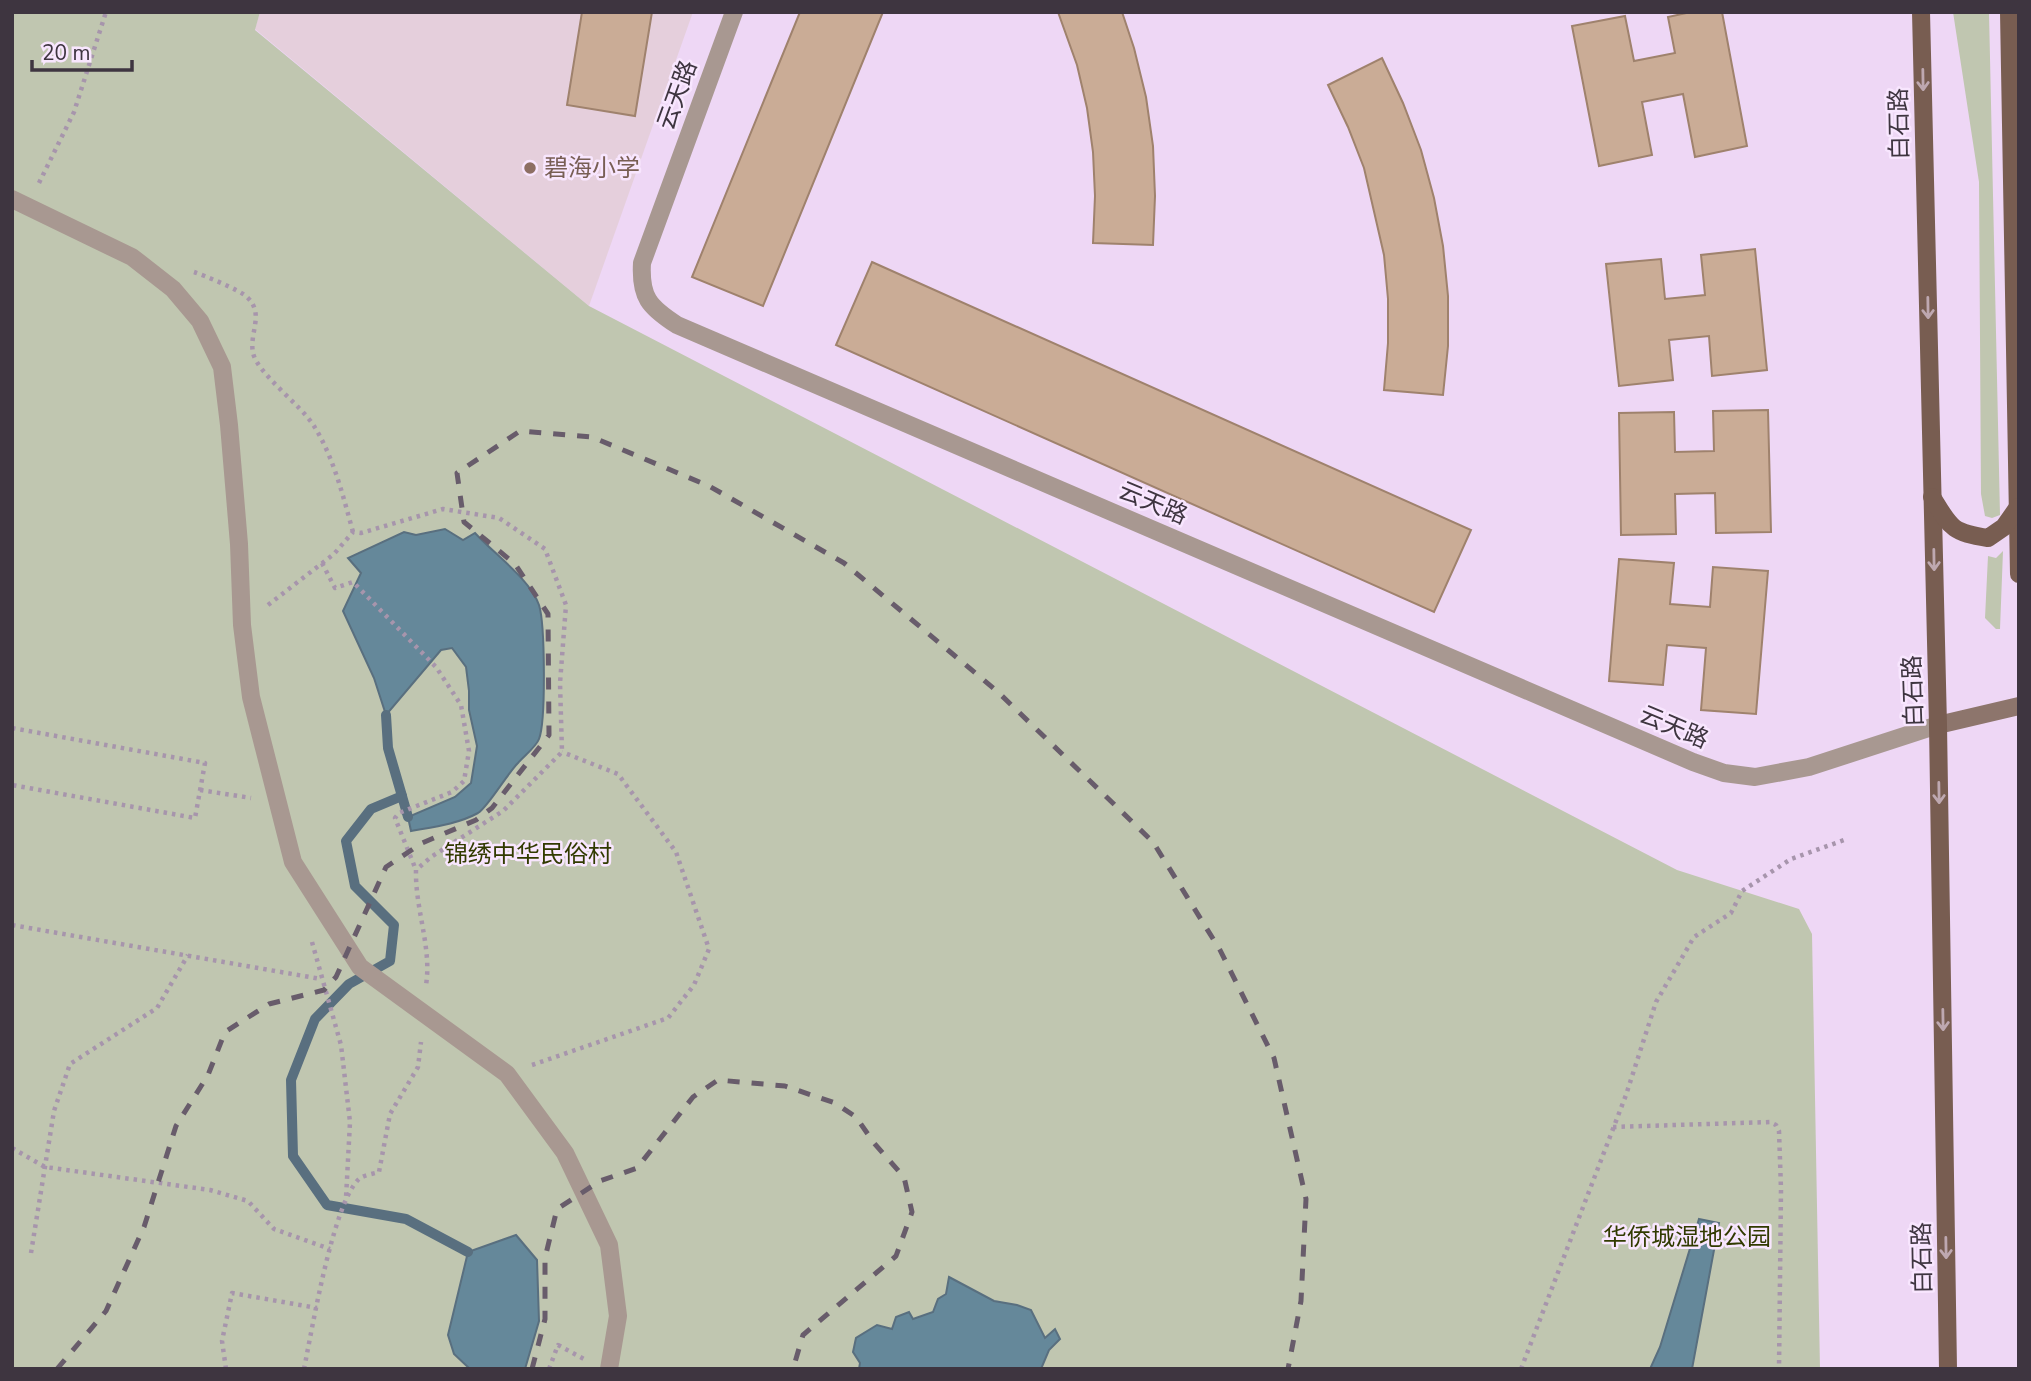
<svg xmlns="http://www.w3.org/2000/svg" width="2031" height="1381" viewBox="0 0 2031 1381" font-family="'Nunito Sans','Noto Sans SC',sans-serif">
  <style>
    .education { fill: #e5cfdc }
    .green { fill: #c0c6b0 }
    .water { fill: #65889a; stroke: #596f7f; stroke-width: 2 }
    .lines { fill: none; stroke-linecap: round; stroke-linejoin: round }
    .stream { stroke: #596f7f; stroke-width: 10 }
    .building { fill: #caac96; stroke: #9f826d; stroke-width: 2 }
    .path { stroke: #a795ac; stroke-width: 4.5; stroke-dasharray: 3.5 5; stroke-linecap: butt }
    .street { stroke: #a89891; stroke-width: 18 }
    .secondary { stroke: #8d756c; stroke-width: 18 }
    .primary { stroke: #785d51; stroke-width: 18 }
    .rail { stroke: #685c6b; stroke-width: 5; stroke-dasharray: 12 12; stroke-linecap: butt }
    .oneway { stroke: #bea8b0 }
    .education-dot { fill: #8d6e63; stroke: #f8e6fe; stroke-width: 2.5 }
    .labels { text-anchor: middle; stroke-width: 5; stroke-linejoin: round; paint-order: stroke }
    .street-label { font-size: 24px; fill: #3e3540; stroke: #f8e6fe }
    .education-label { font-size: 24px; fill: #785e54; stroke: #f8e6fe; text-anchor: start }
    .park-label { font-size: 24px; fill: #313a00; stroke: #f8e6fe }
  </style>
  <rect width="100%" height="100%" fill="#eed7f5"/>
  <path class="education" d="M 260,12 L 693,12 L 589,306 L 255,29 Z"/>
  <g class="green">
    <path d="M 12,12 L 260,12 L 255,30 L 589,306 L 1677,870 L 1799,909 L 1812,934 L 1820,1369 L 12,1369 Z"/>
    <path d="M 1953,12 L 1989,12 L 2000,515 L 1992,518 L 1985,516 L 1981,494 L 1979,182 Z"/>
    <path d="M 2003,551 L 2000,629 L 1996,629 L 1985,618 L 1988,556 L 1996,558 Z"/>
  </g>
  <g class="water">
    <path d="M 445,529 L 463,540 L 475,533 C 494,554 530,579 539,605 C 545,624 546,721 539,739 C 536,747 524,756 518,763 C 507,774 488,807 478,813 C 458,824 433,827 411,831 L 408,817 L 455,797 L 471,783 L 477,746 L 469,710 L 469,691 L 466,667 L 452,648 L 441,650 L 386,715 L 374,678 L 343,611 L 361,573 L 348,558 L 404,532 L 416,535 Z"/>
    <path d="M 1699,1219 L 1719,1223 L 1692,1369 L 1650,1369 L 1660,1347 Z"/>
    <path d="M 516,1235 L 537,1260 L 539,1321 L 525,1369 L 470,1369 L 454,1354 L 448,1335 L 468,1252 Z"/>
    <path d="M 949,1277 L 994,1301 L 1017,1305 L 1031,1310 L 1045,1338 L 1055,1329 L 1060,1339 L 1049,1350 L 1041,1369 L 859,1369 L 860,1363 L 853,1352 L 856,1338 L 877,1325 L 892,1329 L 896,1317 L 909,1312 L 913,1319 L 933,1312 L 938,1299 L 946,1294 Z"/>
  </g>
  <g class="lines">
    <g class="stream">
      <path d="M 386,715 L 388,748 L 402,796"/>
      <path d="M 408,817 L 402,796 L 371,809 L 346,841 L 355,886 L 394,925 L 390,961 L 349,984 L 315,1019 L 291,1080 L 293,1156 L 327,1205 L 406,1219 L 468,1252"/>
    </g>
  </g>
  <g class="building">
    <path d="M 582,12 L 652,12 L 635,116 L 567,105 Z"/>
    <path d="M 800,12 L 883,12 L 763,306 L 692,277 Z"/>
    <path d="M 1058,12 L 1122,12 L 1134,48 L 1146,97 L 1153,146 L 1155,196 L 1153,245 L 1093,243 L 1095,196 L 1093,152 L 1087,108 L 1077,65 Z"/>
    <path d="M 1691,12 L 1722,12 L 1747,146 L 1695,157 L 1683,94 L 1642,102 L 1652,155 L 1599,166 L 1572,26 L 1625,16 L 1634,61 L 1675,53 L 1668,17 Z"/>
    <path d="M 1382,58 L 1403,103 L 1421,150 L 1434,198 L 1443,246 L 1448,296 L 1448,346 L 1443,395 L 1384,390 L 1388,343 L 1388,299 L 1384,255 L 1364,168 L 1348,127 L 1328,85 Z"/>
    <path d="M 1755,249 L 1767,370 L 1712,376 L 1709,336 L 1669,340 L 1673,380 L 1619,386 L 1606,264 L 1661,259 L 1665,299 L 1705,295 L 1701,255 Z"/>
    <path d="M 872,262 L 1471,530 L 1434,612 L 836,345 Z"/>
    <path d="M 1768,410 L 1771,532 L 1716,533 L 1715,493 L 1675,494 L 1676,534 L 1621,535 L 1619,413 L 1674,412 L 1675,452 L 1714,451 L 1713,411 Z"/>
    <path d="M 1619,559 L 1674,563 L 1670,604 L 1710,607 L 1713,567 L 1768,571 L 1756,714 L 1701,710 L 1706,648 L 1667,645 L 1663,685 L 1609,681 Z"/>
  </g>
  <g class="lines">
    <g class="path">
      <path d="M 39,183 L 74,112 L 106,12"/>
      <path d="M 194,272 C 203,275 240,290 247,297 C 265,314 249,332 253,353 C 258,374 300,404 314,426 C 334,458 343,496 353,532"/>
      <path d="M 322,563 L 335,588 L 353,582 L 436,667 L 461,705 L 469,751 L 464,781 L 452,792 L 399,813 L 395,818 L 416,870"/>
      <path d="M 268,605 L 334,554 L 353,532 L 361,533 L 443,509 L 499,518 L 545,549 L 566,605 L 560,683 L 562,752 L 503,811 L 431,857 L 416,870 C 415,909 432,948 426,985"/>
      <path d="M 12,728 L 205,763 L 195,818 L 12,785"/>
      <path d="M 200,790 L 251,798"/>
      <path d="M 12,925 L 321,979"/>
      <path d="M 312,942 L 341,1045 L 350,1122 L 346,1198"/>
      <path d="M 532,1065 L 668,1018 L 694,985 L 709,949 L 676,852 L 618,774 L 562,752"/>
      <path d="M 1613,1127 L 1770,1122 L 1776,1125 L 1779,1131 L 1781,1189 L 1779,1369"/>
      <path d="M 12,1148 L 45,1167 L 210,1190 L 248,1201 L 274,1229 L 330,1249"/>
      <path d="M 31,1253 L 54,1111 L 70,1064 L 157,1008 L 188,955"/>
      <path d="M 226,1369 L 222,1341 L 232,1293 L 317,1308"/>
      <path d="M 304,1369 C 312,1330 333,1203 359,1179 C 364,1175 373,1174 379,1172 L 390,1114 L 418,1067 L 421,1042"/>
      <path d="M 549,1369 L 558,1345 L 584,1359"/>
      <path d="M 1521,1369 L 1626,1095 L 1656,1002 L 1694,937 L 1731,913 L 1742,891 L 1791,859 L 1847,839"/>
    </g>
    <g class="street">
      <path d="M 734,12 L 642,263 C 640,297 649,307 677,325 L 1693,762 L 1724,773 L 1755,777 L 1809,767 L 1938,725"/>
      <path d="M 12,199 L 132,257 L 173,289 L 200,321 L 222,367 L 229,425 L 239,544 L 242,625 L 251,697 L 293,862 L 360,967 L 507,1074 L 565,1153 L 609,1245 L 618,1316 L 609,1369"/>
    </g>
    <path class="secondary" d="M 1938,725 L 2019,706"/>
    <g class="primary">
      <path d="M 1921,12 L 1938,725 L 1948,1369"/>
      <path d="M 2009,12 L 2019,574"/>
      <path d="M 1932,497 C 1951,528 1951,532 1988,538 L 2004,527 L 2018,507"/>
    </g>
    <g class="rail">
      <path d="M 57,1369 L 106,1311 L 144,1227 L 176,1126 L 208,1075 L 225,1032 L 269,1004 L 324,990 L 336,977 L 386,867 L 422,843 L 476,820 L 492,808 L 549,735 L 548,614 L 515,564 L 464,522 L 457,473 L 520,431 L 592,437 L 709,486 L 844,563 L 998,692 L 1153,842 L 1220,950 L 1274,1058 L 1306,1199 L 1301,1301 L 1288,1369"/>
      <path d="M 532,1369 L 545,1319 L 545,1258 L 557,1209 L 600,1181 L 637,1168 L 693,1097 L 718,1080 L 785,1086 L 835,1103 L 856,1117 L 874,1143 L 904,1177 L 912,1212 L 896,1256 L 803,1335 L 793,1369"/>
    </g>
  </g>
  <defs><path id="oneway-shaft" d="M-6 0H5M1.5-3L5.5 0L1.5 3" fill="none" stroke-width="1.6" stroke-linecap="round" stroke-linejoin="round" transform="scale(1.75)"/></defs>
  <g class="oneway">
    <use href="#oneway-shaft" transform="translate(1923 80) rotate(89)"/>
    <use href="#oneway-shaft" transform="translate(1928 308) rotate(89)"/>
    <use href="#oneway-shaft" transform="translate(1934 560) rotate(89)"/>
    <use href="#oneway-shaft" transform="translate(1939 793) rotate(89)"/>
    <use href="#oneway-shaft" transform="translate(1943 1020) rotate(89)"/>
    <use href="#oneway-shaft" transform="translate(1946 1248) rotate(89)"/>
  </g>
  <circle class="education-dot" cx="530" cy="168" r="7"/>
  <g class="labels">
    <g class="street-label">
      <text transform="translate(677 95) rotate(-70)" y="8">云天路</text>
      <text transform="translate(1899 124) rotate(-91)" y="8">白石路</text>
      <text transform="translate(1153 503) rotate(23)" y="8">云天路</text>
      <text transform="translate(1913 691) rotate(-92)" y="8">白石路</text>
      <text transform="translate(1674 727) rotate(23)" y="8">云天路</text>
      <text transform="translate(1922 1258) rotate(-91)" y="8">白石路</text>
    </g>
    <g class="education-label">
      <text x="544" y="176">碧海小学</text>
    </g>
    <g class="park-label">
      <text x="528" y="862">锦绣中华民俗村</text>
      <text x="1687" y="1245">华侨城湿地公园</text>
    </g>
  </g>
  <rect width="2031" height="1381" fill="none" stroke="#3e3540" stroke-width="28"/>
  <path d="M32 60v10h100v-10" fill="none" stroke="#3e3540" stroke-width="3.5"/>
  <text x="42" y="60" font-size="21" fill="#3e3540" stroke="#f8e6fe" stroke-width="5" paint-order="stroke">20 m</text>
</svg>
